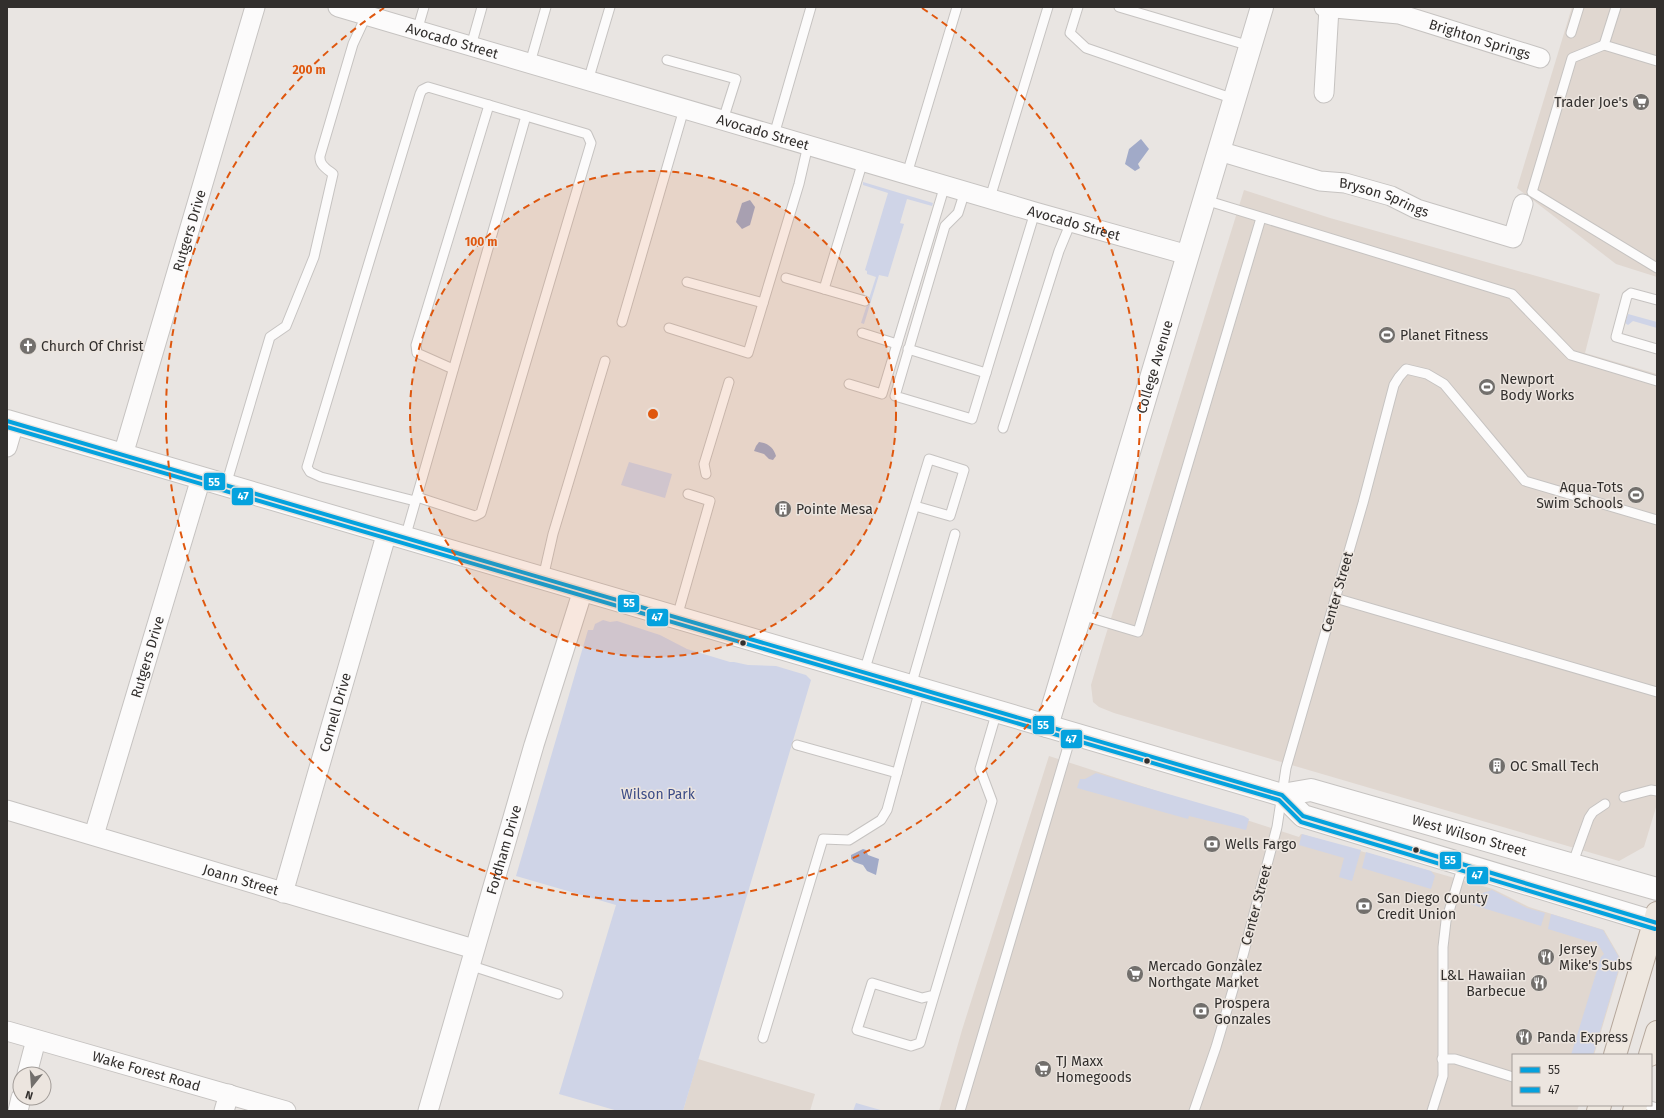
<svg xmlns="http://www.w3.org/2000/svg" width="1664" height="1118" viewBox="0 0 1664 1118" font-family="'Fira Sans',sans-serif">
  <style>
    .built { fill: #e0d7d0 }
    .green { fill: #cfd4e7 }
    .water { fill: #a1aac8 }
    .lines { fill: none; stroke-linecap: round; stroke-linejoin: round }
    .lane-casing { stroke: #c6c3c1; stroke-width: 11 }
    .street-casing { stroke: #c6c3c1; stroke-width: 21 }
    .secondary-casing { stroke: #c6c3c1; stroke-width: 24 }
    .primary-casing { stroke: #b5a79b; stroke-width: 24 }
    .lane { stroke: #fcfbfb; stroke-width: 9 }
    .street { stroke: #fcfbfb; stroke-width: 19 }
    .secondary { stroke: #fcfbfb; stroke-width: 22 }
    .primary { stroke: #eee7df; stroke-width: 22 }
    .bus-1-casing { stroke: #ece5df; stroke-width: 7 }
    .bus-2-casing { stroke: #ece5df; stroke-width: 7 }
    .bus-1 { stroke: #05a2de; stroke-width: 4 }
    .bus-2 { stroke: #05a2de; stroke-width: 4 }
    .ring { fill: none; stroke: #df570e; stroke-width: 2; stroke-dasharray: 7 5 }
    .bus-dot { fill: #322f2d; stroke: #ece5df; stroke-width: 1.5 }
    .labels { text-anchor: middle; stroke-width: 3; stroke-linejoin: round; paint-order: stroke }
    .street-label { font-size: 14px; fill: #322f2d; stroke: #ece5df }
    .poi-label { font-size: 14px; fill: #322f2d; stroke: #ece5df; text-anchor: start }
    .park-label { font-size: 14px; fill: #3d4d87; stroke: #ece5df }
    .centre { fill: #df570e; stroke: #ece5df; stroke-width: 2 }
    .ring-label { font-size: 12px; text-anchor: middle; font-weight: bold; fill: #df570e; stroke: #ece5df; stroke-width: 3; stroke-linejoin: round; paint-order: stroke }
    .line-badge { stroke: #ece5df; stroke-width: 1.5 }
    .badge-label { font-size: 11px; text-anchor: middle; font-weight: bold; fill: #fff }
  </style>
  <rect width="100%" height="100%" fill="#e9e5e2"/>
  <g class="built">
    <path d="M 1572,7 L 1657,7 L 1657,277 L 1616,264 L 1517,188 Z"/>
    <path d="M 1244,190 L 1330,218 L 1600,294 L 1585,353 L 1657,374 L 1657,804 L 1644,847 L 1619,861 L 1114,713 L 1099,707 L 1093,702 L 1091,685 L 1103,644 Z"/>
    <path d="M 1049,756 L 1299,837 L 1301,834 L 1493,889 L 1529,907 L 1604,930 L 1622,961 L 1594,1055 L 1513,1055 L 1513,1105 L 1579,1105 L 1577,1111 L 939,1111 L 962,1030 Z"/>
    <path d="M 698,1059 L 815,1094 L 810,1111 L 683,1111 Z"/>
  </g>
  <g class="green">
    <path d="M 863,182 L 933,203 L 932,206 L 907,199 L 900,223 L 904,224 L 888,277 L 879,275 L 864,324 L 861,323 L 876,277 L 867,274 L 867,271 L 865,270 L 888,193 L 863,185 Z"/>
    <path d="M 1628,314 L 1657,322 L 1657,328 L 1633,321 L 1628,325 L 1625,323 Z"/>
    <path d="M 629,462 L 672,474 L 665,498 L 621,485 Z"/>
    <path d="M 603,620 L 610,622 L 617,621 L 660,635 L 687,649 L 730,662 L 734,662 L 748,665 L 776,666 L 806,675 L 811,680 L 683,1111 L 618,1111 L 559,1094 L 616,905 L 516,876 L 588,630 L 593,630 L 595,624 Z"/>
    <path d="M 1096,773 L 1244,816 L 1249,819 L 1246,830 L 1189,816 L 1188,819 L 1077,788 L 1080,779 L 1085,779 Z"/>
    <path d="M 1302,834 L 1361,850 L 1352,881 L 1339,877 L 1344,858 L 1299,845 Z"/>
    <path d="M 1366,852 L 1431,871 L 1435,876 L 1431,889 L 1362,868 Z"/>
    <path d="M 1492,890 L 1527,908 L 1545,913 L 1541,926 L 1470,904 L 1473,896 Z"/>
    <path d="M 1551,914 L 1603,930 L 1621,961 L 1593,1055 L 1571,1055 L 1601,957 L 1604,954 L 1596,941 L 1590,942 L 1548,929 Z"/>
    <path d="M 856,1103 L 884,1111 L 853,1111 Z"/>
  </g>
  <g class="water">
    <path d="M 1141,139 L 1149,149 L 1138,164 L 1140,168 L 1135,171 L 1125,164 L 1129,149 Z"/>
    <path d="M 750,200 L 755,207 L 750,225 L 742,229 L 736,222 L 742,203 Z"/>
    <path d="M 759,442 C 768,443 774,448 776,456 L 773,460 L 769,459 L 764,454 L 754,451 L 756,446 Z"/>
    <path d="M 863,849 L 866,850 L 868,855 L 879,859 L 876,875 L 867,871 L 863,865 L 854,862 L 851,859 L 851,855 Z"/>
  </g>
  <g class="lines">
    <g class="lane-casing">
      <g id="lane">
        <path d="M 1078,7 L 1070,33 L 1086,48 L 1234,99"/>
        <path d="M 1119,7 L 1250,46"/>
        <path d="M 1616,7 L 1604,45 L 1657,61"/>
        <path d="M 417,31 L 424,7"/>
        <path d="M 1571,33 L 1579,7"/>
        <path d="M 1604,45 L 1572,58 L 1532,192 L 1657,268"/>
        <path d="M 471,46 L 482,7"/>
        <path d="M 667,60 L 736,79 L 723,120"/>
        <path d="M 530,63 L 546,7"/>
        <path d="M 588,81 L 610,7"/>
        <path d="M 774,135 L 811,7"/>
        <path d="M 907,174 L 957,7"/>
        <path d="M 965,191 L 958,213 L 945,226 L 895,396 L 972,419 L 1035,212"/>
        <path d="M 990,198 L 1048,7"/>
        <path d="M 1205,200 L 1512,294 L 1571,355 L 1657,381"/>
        <path d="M 786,278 L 865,301"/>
        <path d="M 687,282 L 763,303"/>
        <path d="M 824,289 L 863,161"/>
        <path d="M 1657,300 L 1631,293 L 1627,296 L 1616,337 L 1657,349"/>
        <path d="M 622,322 L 684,109"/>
        <path d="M 669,328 L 748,353 L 799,184 L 808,145"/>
        <path d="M 862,333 L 897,344"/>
        <path d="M 908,349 L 986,373"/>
        <path d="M 453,369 L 417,353 L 416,345 L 489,105"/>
        <path d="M 849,384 L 882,394 L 945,185"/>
        <path d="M 1003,428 L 1059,251 L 1071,222"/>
        <path d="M 706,474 L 704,464 L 729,382"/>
        <path d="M 226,485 L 270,337 L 286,326 L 314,257 L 333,174 C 327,169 319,165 320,156 L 353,44 L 366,16"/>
        <path d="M 415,501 L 321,477 L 310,472 L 307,467 L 420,94 L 422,90 L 428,87 L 587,134 L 591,143 L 481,513 L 475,516 L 417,497"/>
        <path d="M 405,538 L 526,116"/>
        <path d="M 543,578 L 553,534 L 605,361"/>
        <path d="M 1335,598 L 1657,692"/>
        <path d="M 1081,615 L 1138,632 L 1261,218"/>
        <path d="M 677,617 L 710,501 L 688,494"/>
        <path d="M 864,672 L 929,459 L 964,470 L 950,516 L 915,506"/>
        <path d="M 911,686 L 955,534"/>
        <path d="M 797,745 L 897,773"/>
        <path d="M 1624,797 L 1651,790 L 1657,791"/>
        <path d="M 1572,865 L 1589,818 L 1593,812 L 1605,804"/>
        <path d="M 469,965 L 558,994"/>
        <path d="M 934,995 L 922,998 L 872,983 L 857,1030 L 911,1046 L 920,1043 L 992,801 L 980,769 L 997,711"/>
        <path d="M 763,1038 L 823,839 L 849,840 L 881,820 L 887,810 L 920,689"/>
        <path d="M 1442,1059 L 1455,1059 L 1513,1077"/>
        <path d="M 1647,1105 L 1657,1108"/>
        <path d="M 960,1111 L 1072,733"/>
        <path d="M 1194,1111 L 1216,1047 L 1242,959 L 1277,827 L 1286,768 L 1363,503 L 1394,385 L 1399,377 L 1406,369 L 1427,374 L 1444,384 L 1525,481 L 1657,520"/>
        <path d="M 1432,1111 L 1443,1076 L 1443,947 L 1446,921 L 1463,865"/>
      </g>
    </g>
    <g class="street-casing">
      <g id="street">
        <path id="s1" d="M 338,7 L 1035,212 L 1188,255"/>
        <path id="s2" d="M 1324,7 L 1399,14 L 1540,58"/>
        <path d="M 1324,93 L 1329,8"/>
        <path id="s3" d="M 1219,151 L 1320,181 L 1345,183 L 1391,196 L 1417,209 L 1513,238 L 1523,204"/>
        <path d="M 7,447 L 14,423"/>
        <path id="s4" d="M 123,455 L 255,7"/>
        <path id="s5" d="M 7,810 L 474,949"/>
        <path id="s6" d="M 94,835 L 201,478"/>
        <path id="s7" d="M 283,893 L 387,532"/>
        <path id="s8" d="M 7,1031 L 286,1111"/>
        <path d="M 27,1074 L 36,1040"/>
        <path d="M 18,1111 L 21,1098"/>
        <path d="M 224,1111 L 229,1094"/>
        <path id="s9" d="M 428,1111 L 534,745 L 583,590"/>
      </g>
    </g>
    <g class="secondary-casing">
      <g id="secondary">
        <path id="s10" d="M 7,421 L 1282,795 L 1311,790 L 1657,889"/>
        <path id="s11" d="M 1047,726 L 1262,7"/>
        <path d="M 1282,795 L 1303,816 L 1657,923"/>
      </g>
    </g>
    <g class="primary-casing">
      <g id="primary">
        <path d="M 1615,1055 L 1657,913"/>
        <path d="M 1650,1055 L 1657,1032"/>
        <path d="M 1598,1111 L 1600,1105"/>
        <path d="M 1634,1111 L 1636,1105"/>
      </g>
    </g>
    <use href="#lane" class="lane"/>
    <use href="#street" class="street"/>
    <use href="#secondary" class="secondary"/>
    <use href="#primary" class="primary"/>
    <g class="bus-1-casing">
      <path id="bus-1" d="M 7,421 L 1282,795 L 1303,816 L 1657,923"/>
    </g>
    <g class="bus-2-casing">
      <path id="bus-2" d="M 7,427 L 1279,800 L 1301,822 L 1655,929"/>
    </g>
    <use href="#bus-1" class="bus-1"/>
    <use href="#bus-2" class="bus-2"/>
  </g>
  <circle cx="653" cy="414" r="243" fill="#df570e" fill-opacity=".12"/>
  <g class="ring">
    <circle cx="653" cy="414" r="243"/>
    <path d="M922 8A487 487 0 1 1 384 8"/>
  </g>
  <defs>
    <g id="supermarket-disc" transform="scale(0.9)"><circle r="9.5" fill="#726f6c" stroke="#ece5df"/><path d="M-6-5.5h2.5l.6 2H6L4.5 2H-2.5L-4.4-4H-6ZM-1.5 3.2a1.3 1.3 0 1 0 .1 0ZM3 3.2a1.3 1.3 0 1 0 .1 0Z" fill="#fff"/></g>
    <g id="stadium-disc" transform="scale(0.9)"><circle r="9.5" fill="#726f6c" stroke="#ece5df"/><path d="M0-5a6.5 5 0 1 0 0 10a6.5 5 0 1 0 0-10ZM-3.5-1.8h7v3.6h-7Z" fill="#fff"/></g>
    <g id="church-disc" transform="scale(0.9)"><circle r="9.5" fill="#726f6c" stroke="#ece5df"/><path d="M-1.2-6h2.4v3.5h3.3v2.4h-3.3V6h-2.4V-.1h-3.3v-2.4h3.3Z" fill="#fff"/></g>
    <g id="building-disc" transform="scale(0.9)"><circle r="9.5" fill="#726f6c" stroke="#ece5df"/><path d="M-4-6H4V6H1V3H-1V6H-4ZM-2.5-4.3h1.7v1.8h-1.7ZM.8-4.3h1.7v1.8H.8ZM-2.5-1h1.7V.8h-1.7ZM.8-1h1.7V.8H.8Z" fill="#fff"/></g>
    <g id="bank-disc" transform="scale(0.9)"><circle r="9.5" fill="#726f6c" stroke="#ece5df"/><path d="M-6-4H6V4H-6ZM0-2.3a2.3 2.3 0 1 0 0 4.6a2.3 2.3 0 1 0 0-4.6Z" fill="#fff"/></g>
    <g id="restaurant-disc" transform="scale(0.9)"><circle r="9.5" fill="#726f6c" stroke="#ece5df"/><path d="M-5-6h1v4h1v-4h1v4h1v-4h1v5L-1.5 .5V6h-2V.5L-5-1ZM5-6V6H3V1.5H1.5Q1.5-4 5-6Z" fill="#fff"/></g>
  </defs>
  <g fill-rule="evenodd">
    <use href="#supermarket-disc" x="1641" y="102"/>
    <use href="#stadium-disc" x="1387" y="335"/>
    <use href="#church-disc" x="28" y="346"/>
    <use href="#stadium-disc" x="1487" y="387"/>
    <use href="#stadium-disc" x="1636" y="495"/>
    <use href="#building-disc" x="783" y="509"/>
    <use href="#building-disc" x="1497" y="766"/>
    <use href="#bank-disc" x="1212" y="844"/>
    <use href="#bank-disc" x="1364" y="906"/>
    <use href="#restaurant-disc" x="1546" y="957"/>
    <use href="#supermarket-disc" x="1135" y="974"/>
    <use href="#restaurant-disc" x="1539" y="983"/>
    <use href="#bank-disc" x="1201" y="1011"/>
    <use href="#restaurant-disc" x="1524" y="1037"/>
    <use href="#supermarket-disc" x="1043" y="1069"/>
  </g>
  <g class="bus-dot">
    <circle cx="743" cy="643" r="3.5"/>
    <circle cx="1147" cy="761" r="3.5"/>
    <circle cx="1416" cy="850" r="3.5"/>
  </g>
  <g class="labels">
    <g class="street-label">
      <text dy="5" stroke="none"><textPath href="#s2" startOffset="160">Brighton Springs</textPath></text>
      <text dy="5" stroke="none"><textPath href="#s1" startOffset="119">Avocado Street</textPath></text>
      <text dy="5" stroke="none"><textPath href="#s1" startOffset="443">Avocado Street</textPath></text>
      <text dy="5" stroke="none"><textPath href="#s3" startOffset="172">Bryson Springs</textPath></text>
      <text dy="5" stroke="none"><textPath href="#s1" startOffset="767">Avocado Street</textPath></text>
      <text dy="5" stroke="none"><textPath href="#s4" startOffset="234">Rutgers Drive</textPath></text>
      <text dy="5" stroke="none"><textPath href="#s11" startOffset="375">College Avenue</textPath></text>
      <text transform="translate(1337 592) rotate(-74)" y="5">Center Street</text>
      <text dy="5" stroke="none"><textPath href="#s6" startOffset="186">Rutgers Drive</textPath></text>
      <text dy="5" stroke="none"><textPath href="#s7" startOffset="188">Cornell Drive</textPath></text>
      <text dy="5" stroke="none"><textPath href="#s10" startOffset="1523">West Wilson Street</textPath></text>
      <text dy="5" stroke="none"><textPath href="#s9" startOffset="272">Fordham Drive</textPath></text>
      <text dy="5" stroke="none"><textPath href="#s5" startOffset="244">Joann Street</textPath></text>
      <text transform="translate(1256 905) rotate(-75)" y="5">Center Street</text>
      <text dy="5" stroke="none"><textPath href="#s8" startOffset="145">Wake Forest Road</textPath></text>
    </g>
    <g class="poi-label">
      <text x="1628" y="107" text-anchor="end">Trader Joe's</text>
      <text x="1400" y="340">Planet Fitness</text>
      <text x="41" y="351">Church Of Christ</text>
      <text x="1500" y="384">Newport<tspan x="1500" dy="16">Body Works</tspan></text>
      <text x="1623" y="492" text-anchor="end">Aqua-Tots<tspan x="1623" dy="16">Swim Schools</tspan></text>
      <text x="796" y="514">Pointe Mesa</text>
      <text x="1510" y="771">OC Small Tech</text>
      <text x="1225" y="849">Wells Fargo</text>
      <text x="1377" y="903">San Diego County<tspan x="1377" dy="16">Credit Union</tspan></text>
      <text x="1559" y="954">Jersey<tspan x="1559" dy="16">Mike's Subs</tspan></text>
      <text x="1148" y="971">Mercado Gonzàlez<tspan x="1148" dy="16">Northgate Market</tspan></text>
      <text x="1526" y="980" text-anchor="end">L&amp;L Hawaiian<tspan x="1526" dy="16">Barbecue</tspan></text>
      <text x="1214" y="1008">Prospera<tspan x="1214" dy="16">Gonzales</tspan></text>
      <text x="1537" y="1042">Panda Express</text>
      <text x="1056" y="1066">TJ Maxx<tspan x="1056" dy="16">Homegoods</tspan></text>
    </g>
    <g class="park-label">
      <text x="658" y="799">Wilson Park</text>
    </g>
  </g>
  <circle cx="653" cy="414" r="6" class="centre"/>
  <g class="ring-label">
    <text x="309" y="74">200 m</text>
    <text x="481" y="246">100 m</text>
  </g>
  <g class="line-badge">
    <rect x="203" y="472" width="23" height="19" rx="4" fill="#05a2de"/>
    <rect x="231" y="487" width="23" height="19" rx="4" fill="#05a2de"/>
    <rect x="617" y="594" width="23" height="19" rx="4" fill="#05a2de"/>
    <rect x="646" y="608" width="23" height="19" rx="4" fill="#05a2de"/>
    <rect x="1032" y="715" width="23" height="20" rx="4" fill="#05a2de"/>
    <rect x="1060" y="729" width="23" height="20" rx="4" fill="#05a2de"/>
    <rect x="1439" y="851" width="23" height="19" rx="4" fill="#05a2de"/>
    <rect x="1466" y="866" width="23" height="19" rx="4" fill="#05a2de"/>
  </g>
  <g class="badge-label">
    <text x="214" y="486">55</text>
    <text x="243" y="500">47</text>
    <text x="629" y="607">55</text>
    <text x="657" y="621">47</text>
    <text x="1043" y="729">55</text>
    <text x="1071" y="743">47</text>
    <text x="1450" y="864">55</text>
    <text x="1477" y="879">47</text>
  </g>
  <rect width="1664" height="1118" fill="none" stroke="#322f2d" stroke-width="16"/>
  <rect x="1512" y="1054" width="140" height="52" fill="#ece5df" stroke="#a29c98"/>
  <rect x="1520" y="1067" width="20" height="6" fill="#05a2de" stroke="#a29c98"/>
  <text x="1548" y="1074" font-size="12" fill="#322f2d">55</text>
  <rect x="1520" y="1087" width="20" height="6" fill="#05a2de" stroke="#a29c98"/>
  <text x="1548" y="1094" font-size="12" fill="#322f2d">47</text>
  <g transform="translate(32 1086) rotate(197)"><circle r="19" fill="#ece5df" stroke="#a29c98"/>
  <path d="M0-3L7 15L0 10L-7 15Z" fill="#726f6c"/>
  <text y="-6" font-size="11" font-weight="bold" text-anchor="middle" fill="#322f2d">N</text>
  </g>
</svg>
